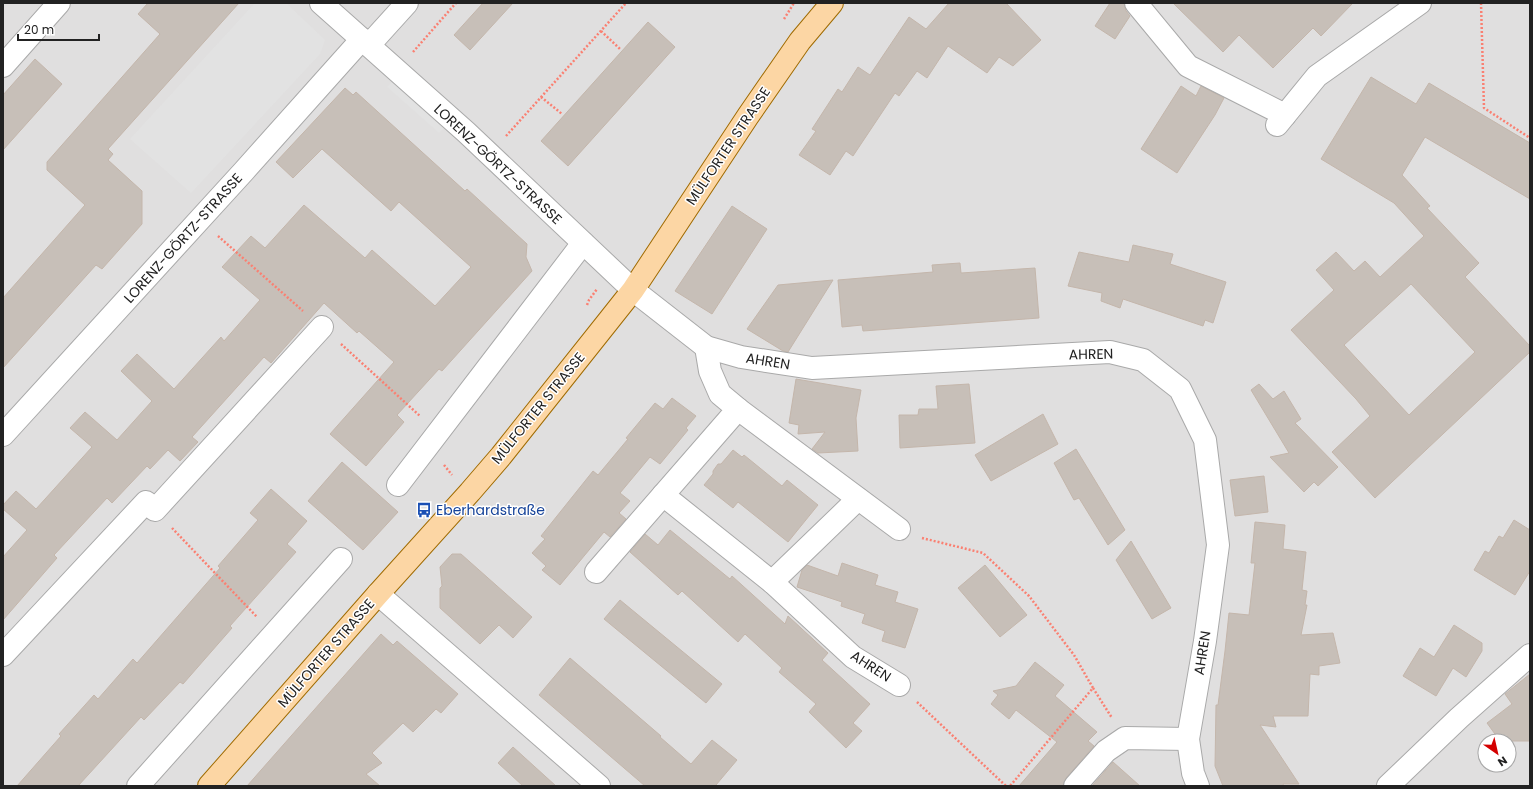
<svg xmlns="http://www.w3.org/2000/svg" width="1533" height="789" viewBox="0 0 1533 789" font-family="Poppins,sans-serif">
  <style>
    .residential { fill: #e0dfdf; fill-rule: evenodd }
    .parking { fill: #e2e2e2 }
    .building { fill: #c7bfb8; stroke: #c4b6ab; fill-rule: evenodd }
    .lines { fill: none; stroke-linecap: round; stroke-linejoin: round }
    .minor-casing { stroke: #a9a9a9; stroke-width: 24 }
    .major-casing { stroke: #a06b00; stroke-width: 24 }
    .path { stroke: #fa8072; stroke-width: 2.5; stroke-dasharray: 2 2; stroke-linecap: butt }
    .minor { stroke: #fff; stroke-width: 22 }
    .major { stroke: #fcd6a4; stroke-width: 22 }
    .labels { text-anchor: middle; stroke-width: 3; stroke-linejoin: round; paint-order: stroke }
    .street-label { font-size: 14px; fill: #222; stroke: #fff }
    .transit-label { font-size: 14px; fill: #164399; stroke: #fff; text-anchor: start }
  </style>
  <rect width="100%" height="100%" fill="#f2efe9"/>
  <path class="residential" d="M 3,3 L 1530,3 L 1530,786 L 3,786 ZM 1485,741 L 1509,741 L 1509,765 L 1485,765 Z"/>
  <g class="parking">
    <path d="M 255,3 L 286,3 L 325,40 L 320,54 L 191,193 L 130,139 Z"/>
    <path d="M 393,81 L 445,127 L 439,133 L 387,87 Z"/>
  </g>
  <g class="building">
    <path d="M 148,3 L 239,3 L 108,149 L 113,154 L 108,160 L 142,191 L 142,224 L 102,269 L 96,265 L 3,368 L 3,298 L 85,205 L 47,170 L 47,162 L 160,34 L 138,14 Z"/>
    <path d="M 483,3 L 513,3 L 470,50 L 454,35 Z"/>
    <path d="M 949,3 L 1006,3 L 1041,40 L 1013,66 L 999,57 L 987,73 L 948,46 L 927,78 L 917,71 L 899,96 L 895,93 L 853,156 L 846,151 L 830,175 L 799,155 L 816,131 L 812,129 L 838,89 L 842,92 L 858,67 L 870,75 L 909,17 L 926,29 Z"/>
    <path d="M 1110,3 L 1124,3 L 1126,11 L 1130,16 L 1115,39 L 1095,26 Z"/>
    <path d="M 1173,3 L 1353,3 L 1321,36 L 1313,28 L 1273,68 L 1239,35 L 1223,52 Z"/>
    <path d="M 648,22 L 675,47 L 568,166 L 541,141 Z"/>
    <path d="M 35,59 L 62,84 L 3,150 L 3,95 Z"/>
    <path d="M 1371,77 L 1416,104 L 1429,83 L 1530,143 L 1530,199 L 1425,137 L 1402,175 L 1430,206 L 1427,208 L 1479,263 L 1465,277 L 1530,346 L 1530,352 L 1375,498 L 1332,452 L 1370,416 L 1356,399 L 1291,330 L 1334,290 L 1316,270 L 1336,252 L 1354,271 L 1365,261 L 1380,277 L 1424,236 L 1394,203 L 1321,159 ZM 1411,284 L 1475,352 L 1409,415 L 1344,345 Z"/>
    <path d="M 1181,86 L 1196,96 L 1201,86 L 1224,98 L 1215,115 L 1177,173 L 1141,149 Z"/>
    <path d="M 345,88 L 353,95 L 356,92 L 465,191 L 467,189 L 527,244 L 526,257 L 532,271 L 442,371 L 439,369 L 397,415 L 404,422 L 366,466 L 330,434 L 394,362 L 359,331 L 357,333 L 324,303 L 271,363 L 264,357 L 192,437 L 198,442 L 180,461 L 168,450 L 150,469 L 147,466 L 112,503 L 107,498 L 54,555 L 57,558 L 3,620 L 3,557 L 27,530 L 3,509 L 3,505 L 16,491 L 36,509 L 92,447 L 70,428 L 85,412 L 117,440 L 152,401 L 121,371 L 137,354 L 174,389 L 221,337 L 224,341 L 260,300 L 222,267 L 251,236 L 265,248 L 304,205 L 365,258 L 372,250 L 435,306 L 471,267 L 399,202 L 391,211 L 322,149 L 293,178 L 276,162 Z"/>
    <path d="M 732,206 L 767,229 L 712,314 L 675,291 Z"/>
    <path d="M 1133,245 L 1173,254 L 1170,264 L 1226,282 L 1213,323 L 1205,320 L 1203,326 L 1123,299 L 1120,308 L 1101,301 L 1102,293 L 1068,286 L 1079,252 L 1129,262 Z"/>
    <path d="M 960,263 L 961,273 L 1035,268 L 1039,318 L 863,331 L 862,325 L 842,327 L 838,280 L 933,272 L 932,265 Z"/>
    <path d="M 833,280 L 788,352 L 783,351 L 747,329 L 778,285 Z"/>
    <path d="M 796,379 L 861,390 L 856,418 L 858,451 L 818,453 L 812,449 L 825,432 L 798,434 L 799,425 L 789,423 Z"/>
    <path d="M 969,384 L 975,443 L 900,448 L 899,415 L 918,415 L 919,409 L 938,409 L 936,386 Z"/>
    <path d="M 1259,384 L 1273,399 L 1284,391 L 1301,419 L 1295,423 L 1338,467 L 1318,486 L 1314,482 L 1304,492 L 1270,457 L 1289,453 L 1251,390 Z"/>
    <path d="M 672,398 L 696,416 L 686,428 L 688,430 L 660,464 L 650,457 L 620,493 L 630,501 L 619,513 L 626,519 L 610,537 L 604,532 L 560,585 L 542,570 L 546,566 L 532,553 L 545,539 L 541,536 L 593,471 L 598,475 L 628,439 L 626,438 L 655,403 L 663,409 Z"/>
    <path d="M 1043,414 L 1058,444 L 991,481 L 975,455 Z"/>
    <path d="M 1076,449 L 1125,530 L 1108,545 L 1079,498 L 1074,500 L 1054,463 Z"/>
    <path d="M 733,450 L 742,457 L 744,455 L 782,486 L 787,480 L 818,505 L 788,542 L 738,502 L 733,508 L 704,485 L 713,474 L 713,471 L 718,464 L 721,464 Z"/>
    <path d="M 342,462 L 398,512 L 363,550 L 308,501 Z"/>
    <path d="M 1264,476 L 1268,512 L 1235,516 L 1230,480 Z"/>
    <path d="M 271,489 L 307,521 L 287,544 L 296,552 L 230,626 L 232,628 L 183,684 L 180,682 L 144,720 L 141,717 L 78,786 L 17,786 L 61,736 L 59,734 L 94,695 L 98,699 L 133,659 L 137,663 L 220,568 L 218,566 L 258,520 L 250,513 Z"/>
    <path d="M 1514,520 L 1530,530 L 1530,571 L 1515,595 L 1474,570 L 1485,551 L 1489,553 L 1499,536 L 1503,538 Z"/>
    <path d="M 1255,522 L 1285,525 L 1283,549 L 1306,552 L 1302,590 L 1307,591 L 1305,605 L 1307,605 L 1301,635 L 1333,633 L 1340,663 L 1319,666 L 1319,675 L 1310,674 L 1308,716 L 1273,716 L 1276,727 L 1260,725 L 1299,784 L 1283,784 L 1284,786 L 1223,786 L 1215,766 L 1216,705 L 1218,705 L 1225,651 L 1229,613 L 1249,615 L 1255,563 L 1251,563 Z"/>
    <path d="M 670,530 L 730,579 L 732,576 L 785,624 L 788,616 L 828,653 L 822,660 L 870,704 L 853,723 L 862,731 L 846,748 L 809,712 L 816,704 L 779,672 L 782,668 L 745,634 L 738,642 L 682,591 L 678,595 L 630,552 L 645,534 L 658,545 Z"/>
    <path d="M 1131,541 L 1171,608 L 1152,619 L 1116,560 Z"/>
    <path d="M 452,554 L 461,554 L 532,617 L 513,638 L 499,625 L 480,644 L 440,608 L 440,588 L 442,586 L 440,567 Z"/>
    <path d="M 842,563 L 878,575 L 875,585 L 898,592 L 895,602 L 918,609 L 905,648 L 882,641 L 885,631 L 862,623 L 865,614 L 841,606 L 842,602 L 797,587 L 802,570 L 807,565 L 838,576 Z"/>
    <path d="M 985,565 L 1027,615 L 1000,637 L 958,588 Z"/>
    <path d="M 620,600 L 722,684 L 706,703 L 604,619 Z"/>
    <path d="M 1454,625 L 1482,643 L 1482,651 L 1466,677 L 1453,668 L 1436,696 L 1403,676 L 1420,648 L 1434,657 Z"/>
    <path d="M 381,634 L 393,645 L 397,641 L 458,694 L 441,713 L 436,709 L 413,732 L 403,723 L 372,753 L 382,763 L 366,774 L 380,786 L 247,786 Z"/>
    <path d="M 570,658 L 661,736 L 660,737 L 691,764 L 712,740 L 737,760 L 716,785 L 717,786 L 645,786 L 539,695 Z"/>
    <path d="M 1035,662 L 1064,685 L 1055,696 L 1097,732 L 1088,741 L 1094,746 L 1066,778 L 1063,786 L 1019,786 L 1057,742 L 1016,710 L 1009,719 L 991,704 L 998,695 L 993,691 L 1016,686 Z"/>
    <path d="M 1530,674 L 1530,741 L 1500,741 L 1487,723 L 1512,704 L 1505,694 Z"/>
    <path d="M 513,747 L 556,786 L 523,786 L 498,763 Z"/>
    <path d="M 1113,762 L 1140,786 L 1092,786 Z"/>
  </g>
  <g class="lines">
    <g class="minor-casing">
      <g id="minor">
        <path d="M 321,3 L 466,132 L 633,290 L 706,347 L 741,357 L 812,368 L 1110,352 L 1143,360 L 1180,389 L 1205,440 L 1218,545 L 1205,641 L 1188,739 L 1193,773 L 1198,786"/>
        <path d="M 1136,3 L 1188,66 L 1285,115"/>
        <path d="M 369,45 L 407,3"/>
        <path d="M 3,66 L 59,3"/>
        <path d="M 1277,125 L 1317,76 L 1420,3"/>
        <path d="M 738,409 L 899,529"/>
        <path d="M 3,435 L 244,171 L 362,39"/>
        <path d="M 398,485 L 583,243"/>
        <path d="M 663,495 L 772,582 L 853,657 L 899,685"/>
        <path d="M 596,572 L 738,409 L 720,394 L 710,371 L 706,347"/>
        <path d="M 772,582 L 858,499"/>
        <path d="M 378,594 L 599,786"/>
        <path d="M 3,655 L 146,502 L 155,510 L 322,327"/>
        <path d="M 138,786 L 341,559"/>
        <path d="M 1075,786 L 1106,751 L 1125,738 L 1188,739"/>
        <path d="M 1388,786 L 1459,718 L 1530,655"/>
      </g>
    </g>
    <g class="major-casing">
      <path id="major" d="M 209,786 L 378,594 L 470,492 L 501,456 L 610,319 L 633,290 L 748,116 L 800,41 L 832,3"/>
    </g>
    <g class="path">
      <path d="M 1481,3 L 1484,108 L 1530,138"/>
      <path d="M 784,19 L 794,3"/>
      <path d="M 601,31 L 620,49"/>
      <path d="M 413,52 L 456,3"/>
      <path d="M 541,97 L 562,114"/>
      <path d="M 506,136 L 626,3"/>
      <path d="M 218,236 L 303,311"/>
      <path d="M 587,305 L 589,300 L 597,289"/>
      <path d="M 341,344 L 420,416"/>
      <path d="M 444,465 L 452,475"/>
      <path d="M 172,528 L 257,617"/>
      <path d="M 922,538 L 983,553 L 1029,596 L 1074,655 L 1093,688 L 1010,786"/>
      <path d="M 1093,688 L 1112,718"/>
      <path d="M 917,702 L 1006,786"/>
    </g>
    <use href="#minor" class="minor"/>
    <use href="#major" class="major"/>
  </g>
  <defs>
    <g id="bus-bare" transform="scale(1.2)"><path d="M-5-6H5V4H4V6H2V4H-2V6H-4V4H-5ZM-3.5-4V0h7V-4ZM-3.5 1.2v1.5H-2V1.2ZM2 1.2v1.5H3.5V1.2Z" fill="#1a4fb4" stroke="#fff" stroke-width="2.5" paint-order="stroke"/></g>
  </defs>
  <g fill-rule="evenodd">
    <use href="#bus-bare" x="424" y="510"/>
  </g>
  <g class="labels">
    <g class="street-label">
      <text transform="translate(728 146) rotate(-56)" y="5">MÜLFORTER STRASSE</text>
      <text transform="translate(498 164) rotate(43)" y="5">LORENZ-GÖRTZ-STRASSE</text>
      <text transform="translate(183 238) rotate(-48)" y="5">LORENZ-GÖRTZ-STRASSE</text>
      <text transform="translate(1091 354) rotate(-1)" y="5">AHREN</text>
      <text transform="translate(768 361) rotate(9)" y="5">AHREN</text>
      <text transform="translate(538 408) rotate(-51)" y="5">MÜLFORTER STRASSE</text>
      <text transform="translate(326 653) rotate(-49)" y="5">MÜLFORTER STRASSE</text>
      <text transform="translate(1202 653) rotate(-81)" y="5">AHREN</text>
      <text transform="translate(871 666) rotate(33)" y="5">AHREN</text>
    </g>
    <g class="transit-label">
      <text x="436" y="515">Eberhardstraße</text>
    </g>
  </g>
  <rect width="1533" height="789" fill="none" stroke="#222222" stroke-width="8"/>
  <g transform="translate(1497 753) rotate(146)"><circle r="19" fill="#ffffff" stroke="#a7a7a7"/>
  <path d="M0-3L7 15L0 10L-7 15Z" fill="#d40000"/>
  <text y="-6" font-size="11" font-weight="bold" text-anchor="middle" fill="#222222">N</text>
  </g>
  <path d="M18 34v6h81v-6" fill="none" stroke="#222222" stroke-width="2"/>
  <text x="24" y="34" font-size="12" fill="#222222" stroke="#ffffff" stroke-width="3" paint-order="stroke">20 m</text>
</svg>
